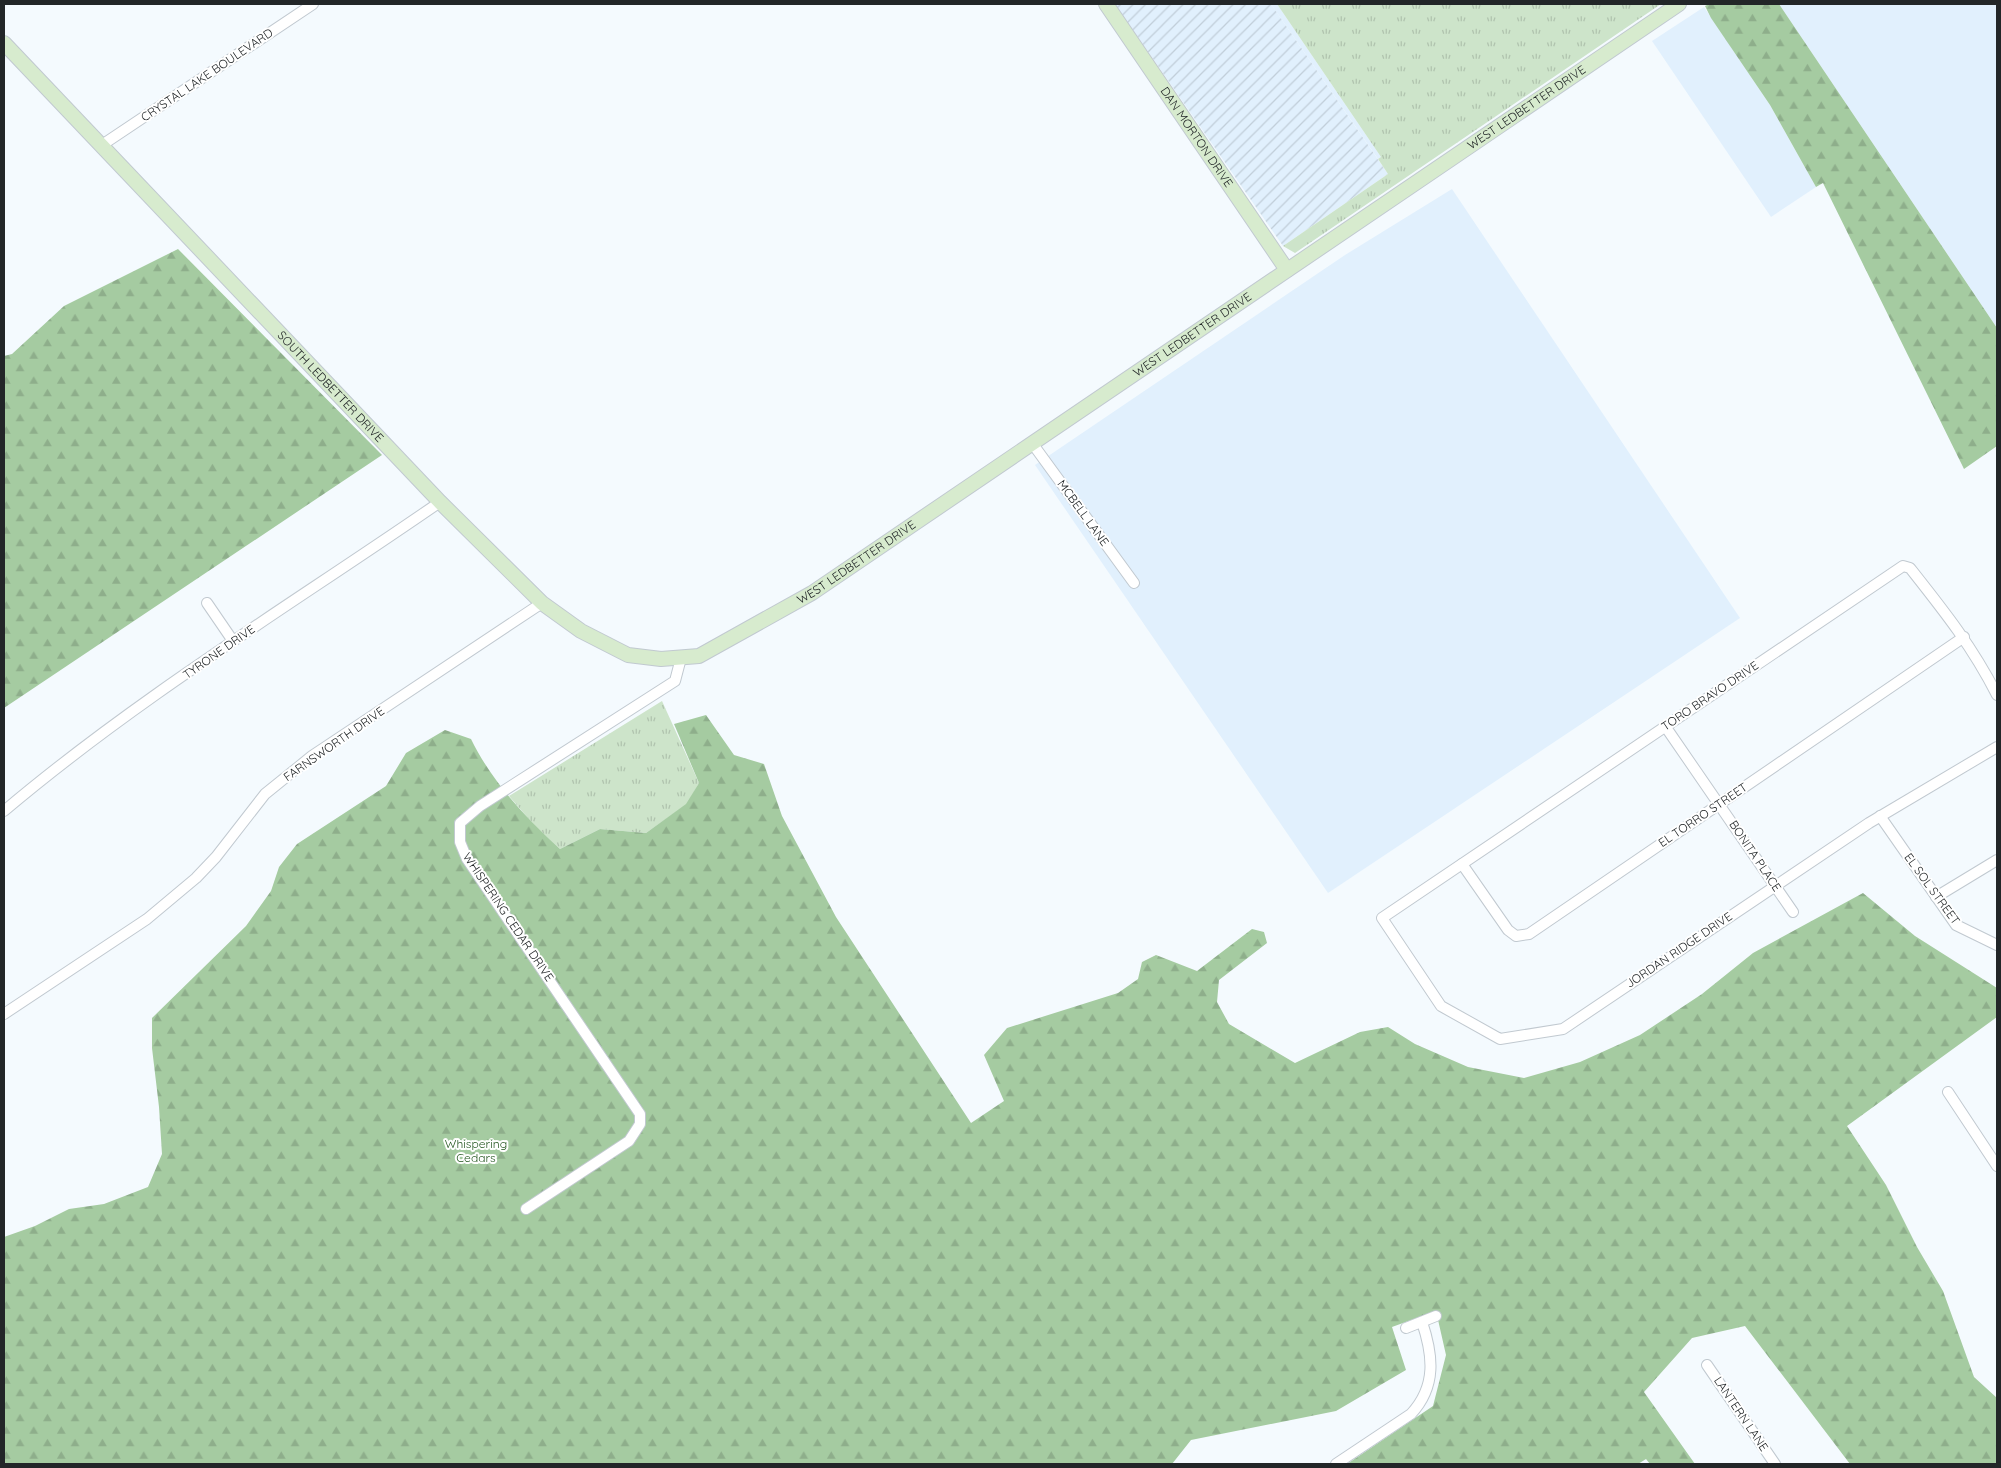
<svg xmlns="http://www.w3.org/2000/svg" width="2001" height="1468" viewBox="0 0 2001 1468" font-family="Quicksand,sans-serif">
  <style>
    .built { fill: #e1f0fd }
    .industrial { fill: url(#industrial-furrows) }
    .grass { fill: url(#grass-tufts) }
    .forest { fill: url(#forest-firs) }
    .lines { fill: none; stroke-linecap: round; stroke-linejoin: round }
    .street-casing { stroke: #c1c9d0; stroke-width: 12 }
    .secondary-casing { stroke: #c1c9d0; stroke-width: 16 }
    .street { stroke: #fff; stroke-width: 10 }
    .secondary { stroke: #d7ebce; stroke-width: 14 }
    .labels { text-anchor: middle; stroke-width: 4; stroke-linejoin: round; paint-order: stroke }
    .street-label { font-size: 12px; fill: #222628; stroke: #fff }
    .park-label { font-size: 12px; fill: #22551e; stroke: #fff }
  </style>
  <defs>
    <pattern id="industrial-furrows" width="10" height="10" patternUnits="userSpaceOnUse" patternTransform="scale(1.25)"><rect width="10" height="10" fill="#e1f0fd"/><path d="M-1 1l2-2M0 10L10 0M9 11l2-2" fill="none" stroke="#c1ced9"/></pattern>
    <pattern id="grass-tufts" width="24" height="20" patternUnits="userSpaceOnUse" patternTransform="scale(1.25)"><rect width="24" height="20" fill="#cde4ca"/><path d="M3 7l-1-3M5 7V3M7 7l1-3M15 17l-1-3M17 17v-4M19 17l1-3" fill="none" stroke="#b0c3ae"/></pattern>
    <pattern id="forest-firs" width="22" height="20" patternUnits="userSpaceOnUse" patternTransform="scale(1.25)"><rect width="22" height="20" fill="#a5cba1"/><path d="M5 1l3.5 6h-7zM16 11l3.5 6h-7z" fill="#8eae8b"/></pattern>
  </defs>
  <rect width="100%" height="100%" fill="#f4fafe"/>
  <g class="built">
    <path d="M 1271,4 L 1277,4 L 1381,157 L 1378,159 Z"/>
    <path d="M 1779,4 L 1997,4 L 1997,328 Z"/>
    <path d="M 1704,7 L 1770,105 L 1816,187 L 1771,217 L 1652,41 Z"/>
    <path d="M 1452,189 L 1740,618 L 1328,893 L 1035,465 L 1345,255 Z"/>
  </g>
  <path class="industrial" d="M 1115,4 L 1271,4 L 1388,174 L 1283,246 Z"/>
  <g class="grass">
    <path d="M 1277,4 L 1661,4 L 1295,253 L 1283,246 L 1388,174 L 1378,159 L 1381,157 Z"/>
    <path d="M 662,701 L 699,783 L 687,804 L 646,833 L 600,829 L 560,849 L 534,825 L 509,796 Z"/>
  </g>
  <g class="forest">
    <path d="M 1709,4 L 1779,4 L 1997,328 L 1997,446 L 1964,469 L 1823,183 L 1816,187 L 1770,105 L 1711,18 L 1705,6 Z"/>
    <path d="M 178,249 L 382,455 L 4,708 L 4,356 L 12,354 L 64,306 Z"/>
    <path d="M 706,715 L 734,755 L 764,764 L 782,816 L 836,917 L 971,1123 L 1004,1101 L 984,1055 L 1007,1028 L 1118,993 L 1138,979 L 1142,962 L 1156,955 L 1197,971 L 1252,929 L 1264,932 L 1267,943 L 1219,980 L 1217,1002 L 1229,1024 L 1295,1063 L 1360,1032 L 1388,1027 L 1415,1044 L 1468,1067 L 1524,1078 L 1580,1062 L 1640,1035 L 1702,994 L 1753,953 L 1863,893 L 1915,936 L 1997,988 L 1997,1017 L 1847,1126 L 1886,1185 L 1917,1247 L 1943,1291 L 1974,1377 L 1997,1398 L 1997,1464 L 1850,1464 L 1745,1326 L 1692,1338 L 1644,1392 L 1695,1464 L 1650,1464 L 1646,1459 L 1638,1464 L 1347,1464 L 1433,1406 L 1446,1355 L 1436,1311 L 1392,1327 L 1406,1370 L 1336,1411 L 1191,1440 L 1172,1464 L 4,1464 L 4,1237 L 35,1226 L 69,1209 L 104,1204 L 148,1187 L 162,1154 L 159,1107 L 152,1048 L 152,1018 L 246,926 L 271,891 L 279,867 L 297,844 L 386,786 L 406,753 L 445,730 L 471,739 C 492,782 525,817 560,849 L 600,829 L 646,833 L 686,804 L 699,783 L 674,724 Z"/>
  </g>
  <g class="lines">
    <g class="street-casing">
      <g id="street">
        <path d="M 102,145 L 313,4"/>
        <path d="M 1032,443 L 1134,583"/>
        <path d="M 207,603 L 233,641"/>
        <path d="M 1997,695 C 1972,646 1944,611 1910,568 L 1903,566 L 1382,918 L 1441,1006 L 1500,1039 L 1563,1029 L 1869,823 L 1997,747"/>
        <path d="M 1665,726 L 1793,912"/>
        <path d="M 4,811 C 140,696 294,603 440,502"/>
        <path d="M 1880,816 L 1956,925 L 1997,945"/>
        <path d="M 1462,864 L 1508,930 L 1516,936 L 1529,934 L 1964,637"/>
        <path d="M 1936,897 L 1997,860"/>
        <path d="M 4,1014 L 147,919 L 196,878 L 216,857 L 265,794 L 312,756 L 542,603"/>
        <path d="M 1948,1092 L 1997,1166"/>
        <path d="M 526,1209 L 629,1141 L 640,1124 L 640,1114 L 467,859 L 460,842 L 460,823 L 480,806 L 675,681 L 681,658"/>
        <path d="M 1406,1328 L 1436,1316"/>
        <path d="M 1707,1365 L 1775,1464"/>
        <path d="M 1336,1464 L 1411,1414 C 1437,1386 1433,1355 1422,1322"/>
      </g>
    </g>
    <g class="secondary-casing">
      <g id="secondary">
        <path id="s1" d="M 1106,4 L 1287,270"/>
        <path id="s2" d="M 4,43 L 440,502 L 542,603 L 581,631 L 628,655 L 661,659 L 699,656 L 812,593 L 1679,4"/>
      </g>
    </g>
    <use href="#street" class="street"/>
    <use href="#secondary" class="secondary"/>
  </g>
  <g class="labels">
    <g class="street-label">
      <text transform="translate(207 75) rotate(-34)" y="4">CRYSTAL LAKE BOULEVARD</text>
      <text dy="4" stroke="none"><textPath href="#s2" startOffset="1942">WEST LEDBETTER DRIVE</textPath></text>
      <text dy="4" stroke="none"><textPath href="#s1" startOffset="161">DAN MORTON DRIVE</textPath></text>
      <text dy="4" stroke="none"><textPath href="#s2" startOffset="1538">WEST LEDBETTER DRIVE</textPath></text>
      <text dy="4" stroke="none"><textPath href="#s2" startOffset="474">SOUTH LEDBETTER DRIVE</textPath></text>
      <text transform="translate(1083 513) rotate(54)" y="4">MCBELL LANE</text>
      <text dy="4" stroke="none"><textPath href="#s2" startOffset="1132">WEST LEDBETTER DRIVE</textPath></text>
      <text transform="translate(219 652) rotate(-35)" y="4">TYRONE DRIVE</text>
      <text transform="translate(1710 696) rotate(-34)" y="4">TORO BRAVO DRIVE</text>
      <text transform="translate(334 744) rotate(-35)" y="4">FARNSWORTH DRIVE</text>
      <text transform="translate(1703 815) rotate(-34)" y="4">EL TORRO STREET</text>
      <text transform="translate(1755 856) rotate(56)" y="4">BONITA PLACE</text>
      <text transform="translate(1932 889) rotate(54)" y="4">EL SOL STREET</text>
      <text transform="translate(508 917) rotate(56)" y="4">WHISPERING CEDAR DRIVE</text>
      <text transform="translate(1679 950) rotate(-34)" y="4">JORDAN RIDGE DRIVE</text>
      <text transform="translate(1741 1414) rotate(56)" y="4">LANTERN LANE</text>
    </g>
    <g class="park-label">
      <text x="476" y="1148">Whispering<tspan x="476" dy="14">Cedars</tspan></text>
    </g>
  </g>
  <rect width="2001" height="1468" fill="none" stroke="#222628" stroke-width="10"/>
</svg>
